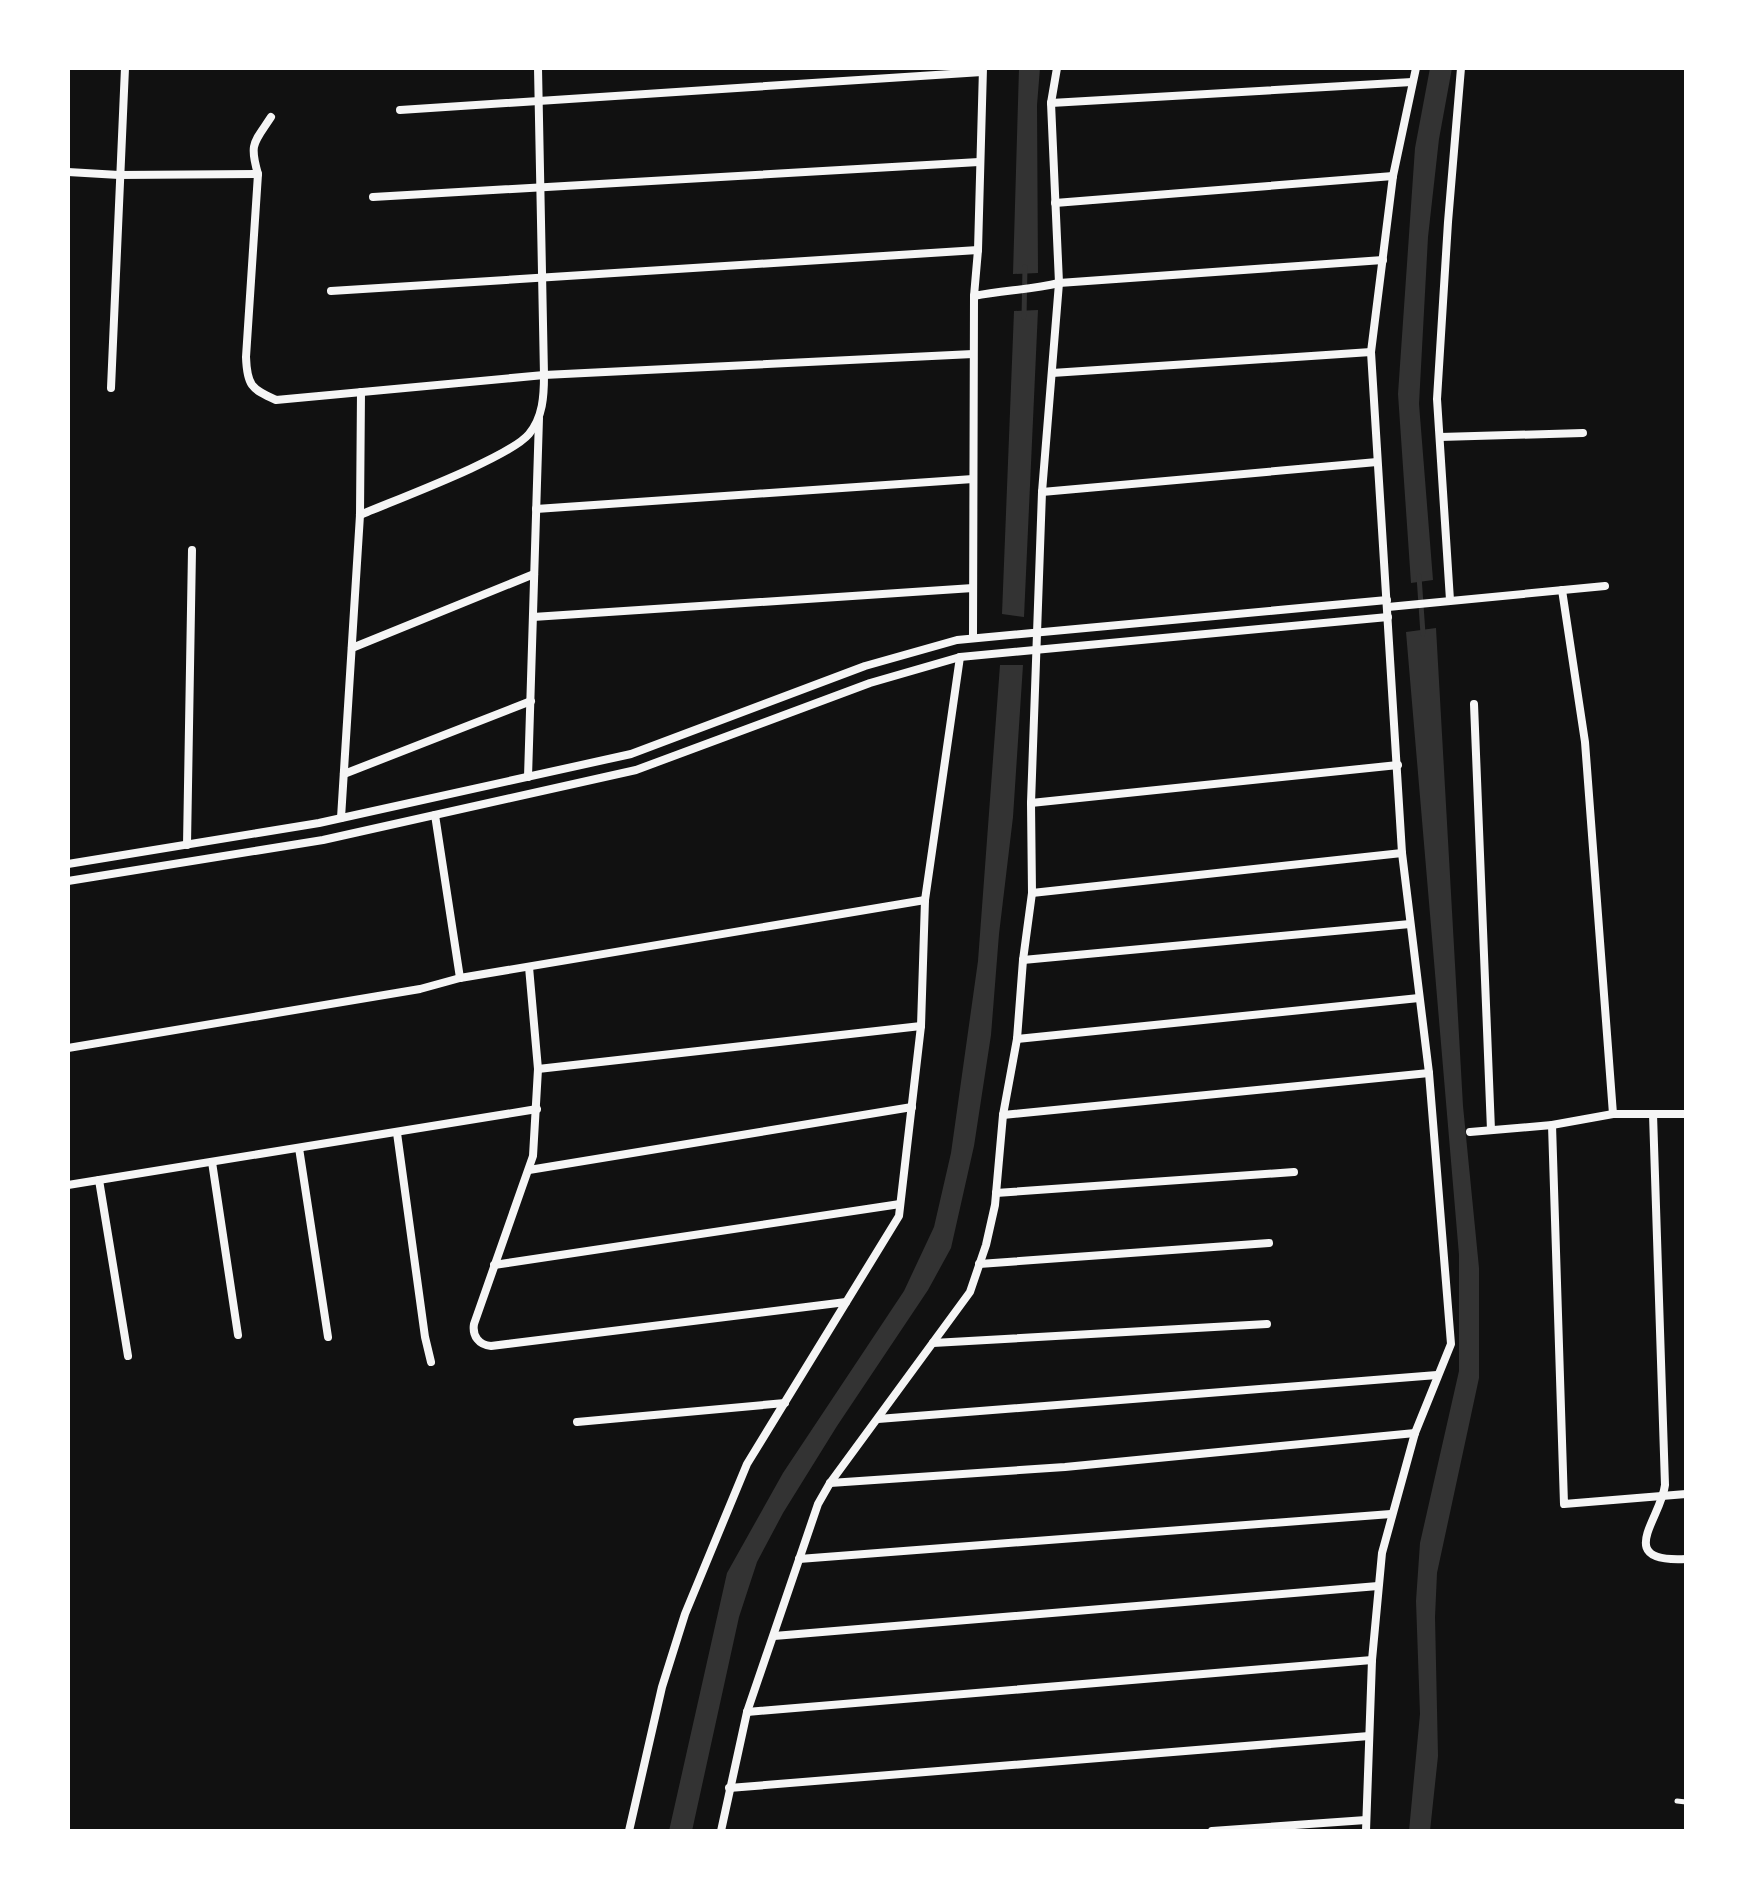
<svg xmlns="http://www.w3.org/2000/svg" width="1754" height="1899" viewBox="0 0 1754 1899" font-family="'Work Sans',sans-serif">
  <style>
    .water { fill: #333 }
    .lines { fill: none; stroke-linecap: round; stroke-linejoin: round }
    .stream { stroke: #333; stroke-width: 5 }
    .service { stroke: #f5f5f5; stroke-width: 5 }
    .minor { stroke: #f5f5f5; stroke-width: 8 }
  </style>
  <rect width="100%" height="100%" fill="#111"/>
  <g class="water">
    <path d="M 1019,68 L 1040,68 L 1037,105 L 1038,273 L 1013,274 Z"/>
    <path d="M 1430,68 L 1452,68 L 1439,139 L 1428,237 L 1419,404 L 1433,580 L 1411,583 L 1398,394 L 1415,148 Z"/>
    <path d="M 1038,310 L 1024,617 L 1002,614 L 1014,311 Z"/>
    <path d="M 1436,628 L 1463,1106 L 1479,1268 L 1479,1378 L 1437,1573 L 1435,1617 L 1438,1756 L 1430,1831 L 1409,1831 L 1420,1714 L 1416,1601 L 1420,1543 L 1459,1371 L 1459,1255 L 1406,632 Z"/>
    <path d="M 1000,665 L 1023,665 L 1013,817 L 999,934 L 991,1035 L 974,1146 L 951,1248 L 928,1290 L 837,1426 L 783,1513 L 757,1562 L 739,1617 L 692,1831 L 669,1831 L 727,1573 L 783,1473 L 904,1291 L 934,1227 L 951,1153 L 978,961 Z"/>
  </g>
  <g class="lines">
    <g class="stream">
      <path d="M 1024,317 L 1025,267"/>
      <path d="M 1419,576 L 1423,634"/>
    </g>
    <path class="service" d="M 1677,1801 L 1686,1802"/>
    <g class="minor">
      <path d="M 983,68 L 978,250 L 974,296 C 1002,290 1031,290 1059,283 L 1383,260"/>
      <path d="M 1051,103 L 1412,82"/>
      <path d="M 400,110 L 982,72"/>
      <path d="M 271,117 C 254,143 249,143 258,174 L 246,357 C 247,385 251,389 276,400 L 544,375 L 973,354"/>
      <path d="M 68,172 L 119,175 L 258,174"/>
      <path d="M 373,197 L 979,162"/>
      <path d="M 1055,203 L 1393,176"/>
      <path d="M 331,291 L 978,250"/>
      <path d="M 1052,373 L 1371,352"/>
      <path d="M 111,388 L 125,68"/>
      <path d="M 1440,437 L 1583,433"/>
      <path d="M 1042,492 L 1377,462"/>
      <path d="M 536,509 L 973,479"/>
      <path d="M 360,515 C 395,500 509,458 529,434 C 543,417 544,396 544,375 L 538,68"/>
      <path d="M 1562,590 L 1585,742 L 1613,1114"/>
      <path d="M 1450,600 L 1437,399 L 1448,222 L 1461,68"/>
      <path d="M 1388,607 L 1605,586"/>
      <path d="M 533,617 L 973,588"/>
      <path d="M 973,638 L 974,296"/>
      <path d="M 352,648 L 534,574"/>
      <path d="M 1474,704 L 1491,1130"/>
      <path d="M 344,774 L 531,701"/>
      <path d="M 528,777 L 539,418"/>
      <path d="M 1031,803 L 1398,765"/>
      <path d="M 435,815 L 460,978"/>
      <path d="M 341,818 L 360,515 L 361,392"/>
      <path d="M 187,845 L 192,550"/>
      <path d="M 68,864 L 319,823 L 631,754 L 865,666 L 957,640 L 1387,600"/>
      <path d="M 68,881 L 323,840 L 636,770 L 870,683 L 960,657 L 1388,617"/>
      <path d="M 1032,893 L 1402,853"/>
      <path d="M 1023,960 L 1410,924"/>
      <path d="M 529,967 L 538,1069 L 533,1156 L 474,1324 C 472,1336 479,1345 491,1346 L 846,1302"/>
      <path d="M 1017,1039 L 1419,998"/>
      <path d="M 68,1048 L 420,989 L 460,978 L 925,900"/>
      <path d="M 538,1069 L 921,1026"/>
      <path d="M 1653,1114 L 1665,1485 C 1661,1519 1613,1563 1686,1559"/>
      <path d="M 1003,1115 L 1429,1073"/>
      <path d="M 1552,1125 L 1564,1504 L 1686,1494"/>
      <path d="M 1470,1132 L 1552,1125 L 1613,1114 L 1686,1114"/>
      <path d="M 397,1133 L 425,1337 L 431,1362"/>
      <path d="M 299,1148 L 328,1337"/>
      <path d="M 212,1162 L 238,1335"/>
      <path d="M 529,1170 L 912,1107"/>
      <path d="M 99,1180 L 128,1356"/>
      <path d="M 68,1185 L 537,1109"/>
      <path d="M 996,1193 L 1294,1172"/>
      <path d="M 979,1264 L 1269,1243"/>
      <path d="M 494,1265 L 900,1204"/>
      <path d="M 933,1343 L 1267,1324"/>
      <path d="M 878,1419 L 1437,1375"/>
      <path d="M 577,1422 L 785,1403"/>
      <path d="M 830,1483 L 1065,1467 L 1415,1433"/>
      <path d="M 799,1559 L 1391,1514"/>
      <path d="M 774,1636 L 1378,1586"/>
      <path d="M 747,1712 L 1372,1660"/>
      <path d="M 729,1788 L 1369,1736"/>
      <path d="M 629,1831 L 662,1687 L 685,1614 L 747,1464 L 899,1216 L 921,1026 L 925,900 L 960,657"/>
      <path d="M 721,1831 L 747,1712 L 818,1504 L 830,1483 L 970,1292 L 986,1245 L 995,1205 L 1003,1115 L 1017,1039 L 1023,960 L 1032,893 L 1031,803 L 1042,492 L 1059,283 L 1051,103 L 1057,68"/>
      <path d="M 1212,1831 L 1366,1820"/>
      <path d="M 1366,1831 L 1372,1660 L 1382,1553 L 1415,1433 L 1451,1344 L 1429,1073 L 1402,853 L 1371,352 L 1393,176 L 1416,68"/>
    </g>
  </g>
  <rect width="1754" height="1899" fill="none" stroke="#ffffff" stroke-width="140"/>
</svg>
